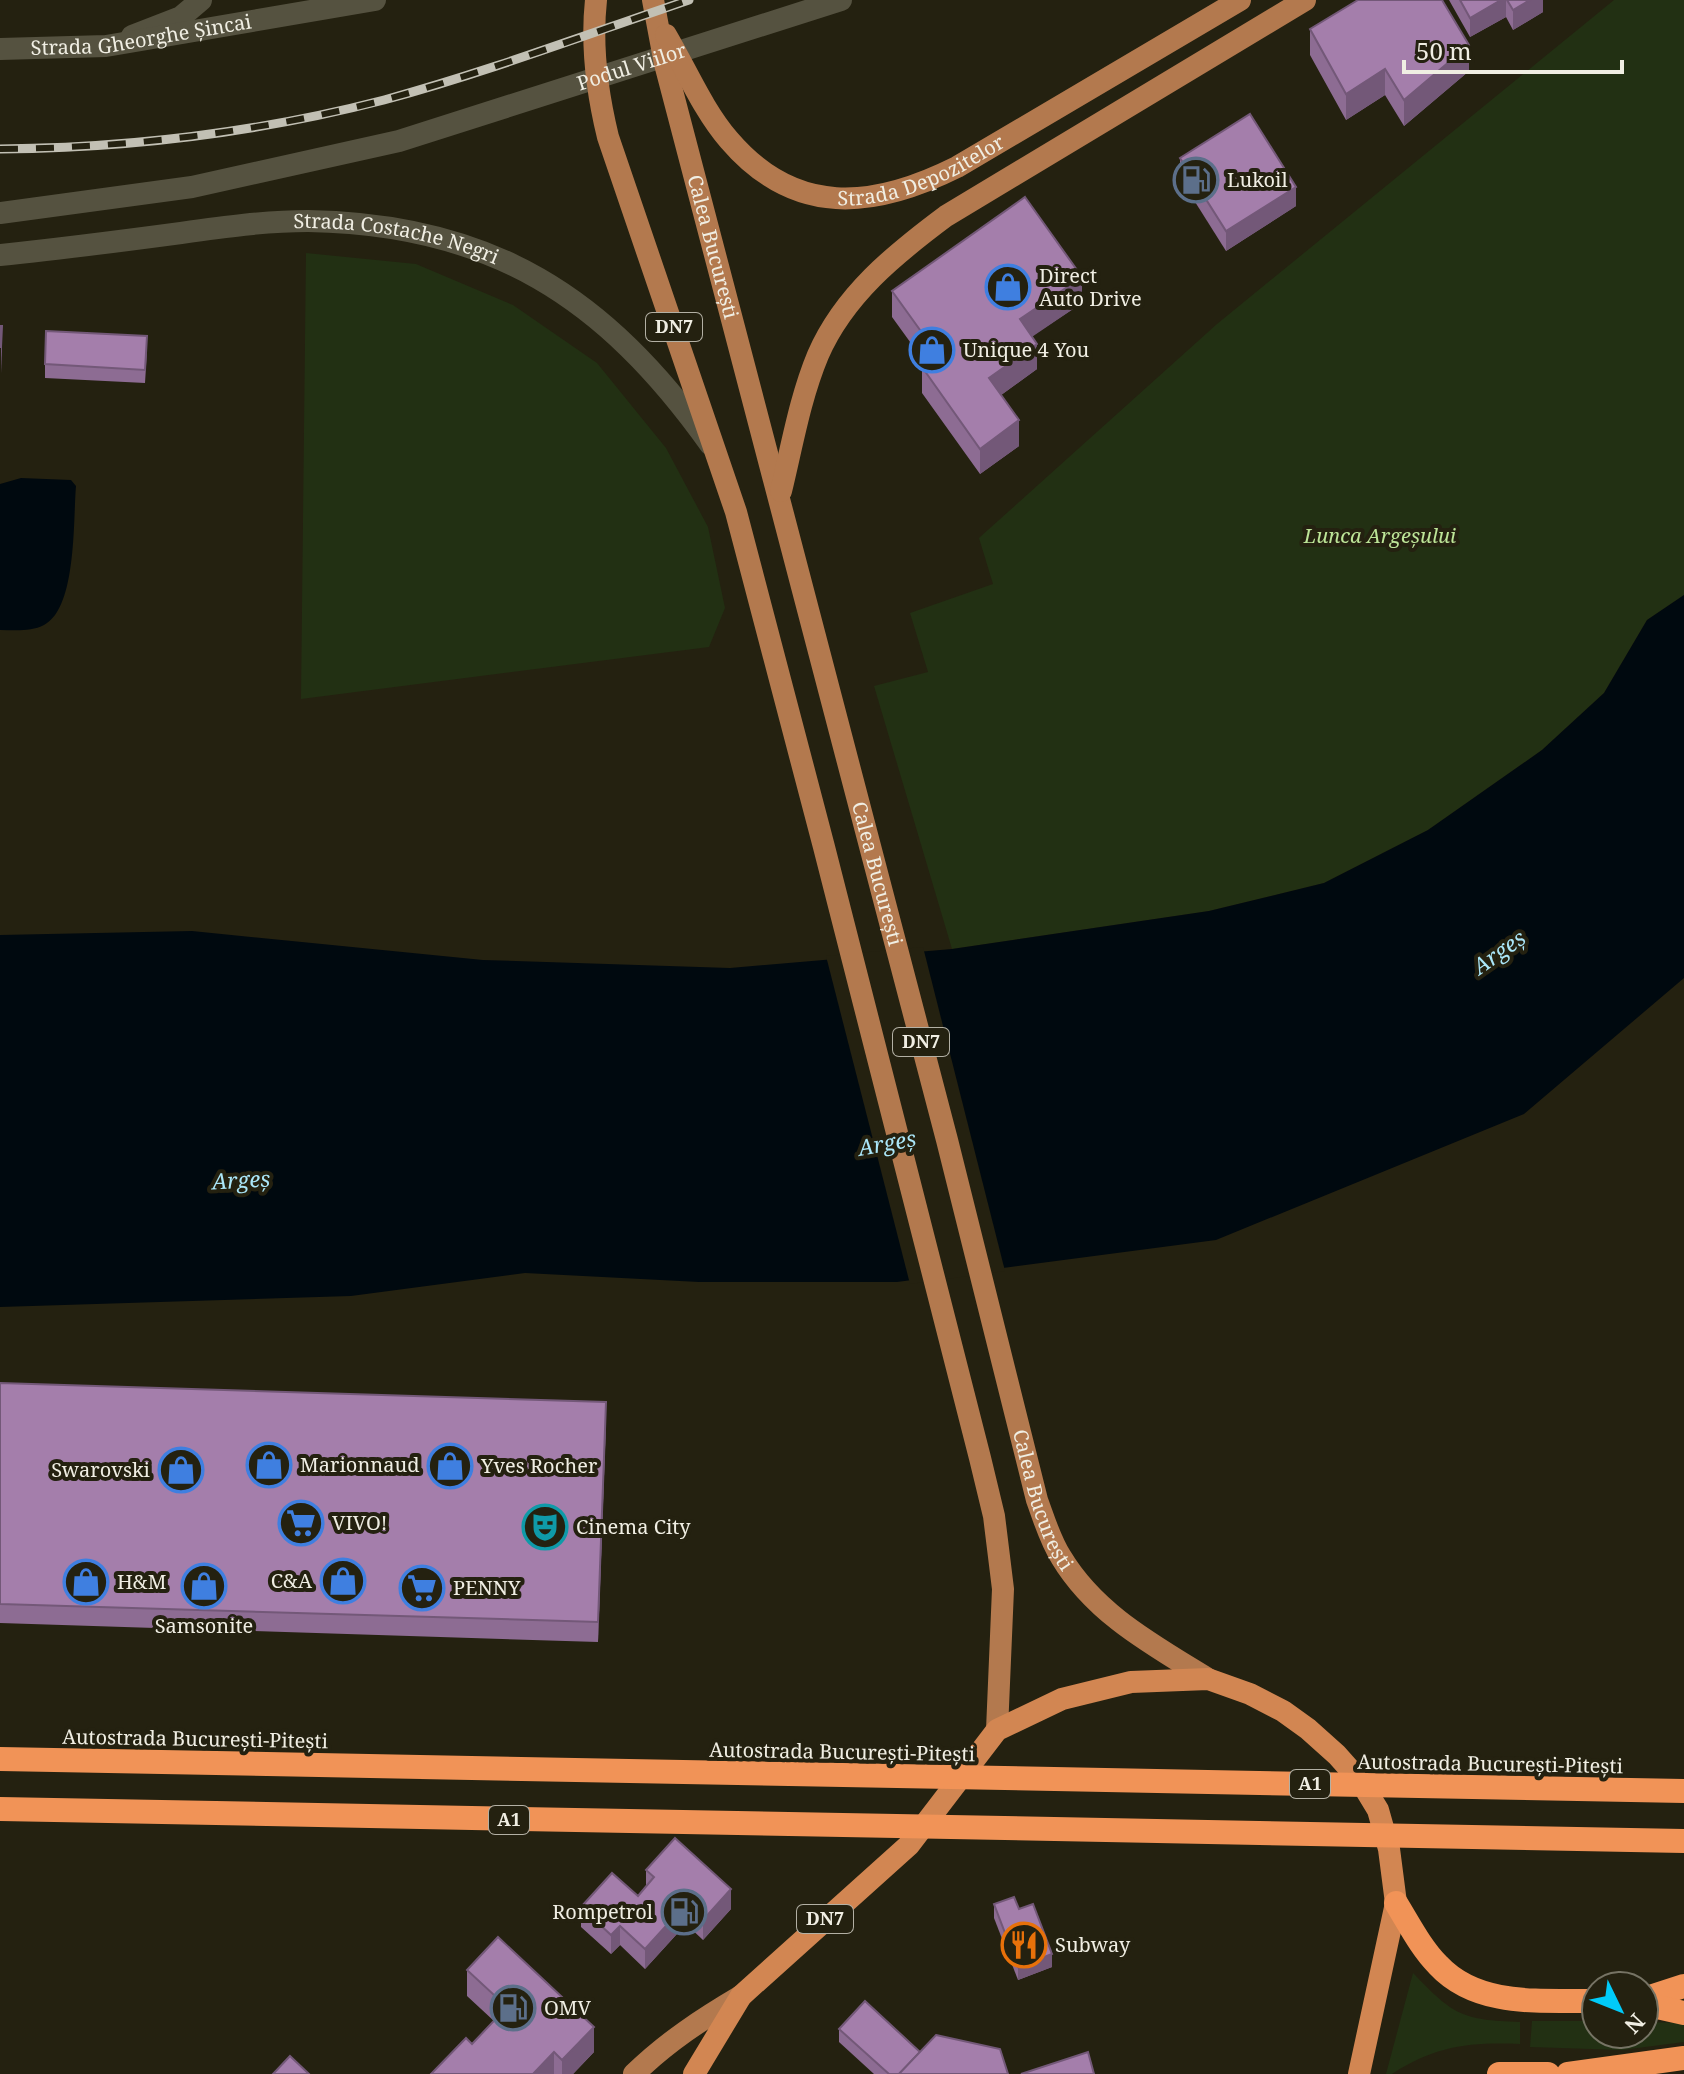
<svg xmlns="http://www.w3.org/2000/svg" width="1684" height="2074" viewBox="0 0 1684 2074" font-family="'Noto Serif',serif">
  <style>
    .green { fill: #223013 }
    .water { fill: #00090f }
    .pier { fill: #242110 }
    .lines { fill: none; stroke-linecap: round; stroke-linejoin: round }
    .minor { stroke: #555240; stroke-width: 22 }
    .secondary { stroke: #555240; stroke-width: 22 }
    .primary { stroke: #b3794e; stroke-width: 22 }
    .trunk { stroke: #d28652; stroke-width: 22 }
    .motorway { stroke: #f19357; stroke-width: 24 }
    .rail-casing { stroke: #c2c0b4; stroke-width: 9 }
    .rail { stroke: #242110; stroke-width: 6; stroke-dasharray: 18; stroke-linecap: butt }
    .wall { fill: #8d6c93 }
    .shaded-wall { fill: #735878 }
    .building { fill: #a47eab; stroke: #735878; stroke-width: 2 }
    .labels { text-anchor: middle; stroke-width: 8; stroke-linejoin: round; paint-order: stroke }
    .shield { fill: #242110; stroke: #b3b0a4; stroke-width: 2 }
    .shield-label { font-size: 18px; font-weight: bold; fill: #f0eee3 }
    .street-label { font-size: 20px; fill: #f0eee3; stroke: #242110 }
    .poi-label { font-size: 20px; fill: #f0eee3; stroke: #242110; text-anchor: start }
    .park-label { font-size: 20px; font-style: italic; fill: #bde598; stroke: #242110 }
    .water-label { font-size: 22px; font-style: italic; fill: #abe7f9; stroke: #242110 }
  </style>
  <rect width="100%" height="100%" fill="#242110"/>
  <g class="green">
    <path d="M 1614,0 L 1684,0 L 1684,595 L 1647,620 L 1604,693 L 1542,750 L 1428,830 L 1324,883 L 1209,911 L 952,949 L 874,686 L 928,672 L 910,613 L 993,584 L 979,538 L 1217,324 Z"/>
    <path d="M 306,253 L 416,264 L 513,305 L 597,363 L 666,448 L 708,527 L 725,608 L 709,647 L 301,699 Z"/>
    <path d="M 1413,1973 C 1453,2015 1462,2020 1520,2022 L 1520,2044 C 1469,2042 1435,2046 1392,2074 L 1386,2074 Z"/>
    <path d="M 1532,2021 L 1596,2021 L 1596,2034 L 1644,2034 L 1644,2022 L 1684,2023 L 1684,2042 L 1622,2050 L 1530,2047 Z"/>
  </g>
  <g class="water">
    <path d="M 21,478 L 71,480 L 76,486 C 73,520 77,608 44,625 C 31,632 14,630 0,630 L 0,484 Z"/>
    <path d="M 1684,595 L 1684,978 L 1524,1114 L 1216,1240 L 897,1282 L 699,1282 L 525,1273 L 351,1296 L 0,1307 L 0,935 L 192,931 L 483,960 L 730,968 L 952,949 L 1209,911 L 1324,883 L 1428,830 L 1542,750 L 1604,693 L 1647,620 Z"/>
  </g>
  <path class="pier" d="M 923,947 L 1005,1271 L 910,1284 L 826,956 Z"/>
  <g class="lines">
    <path class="minor" d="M 132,36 L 181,17 L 201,0"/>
    <g class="secondary">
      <path id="s1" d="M 0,49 L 106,46 L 375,0"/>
      <path id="s2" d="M 0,213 L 192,187 L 399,141 L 841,0"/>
      <path id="s3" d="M 0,255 C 61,249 121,241 181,233 C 223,227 266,221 308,221 C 492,224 605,297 710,444"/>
    </g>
    <g class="primary">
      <path d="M 596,0 C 591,46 597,92 608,137 L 736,512 L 824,847 L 980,1458 L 994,1516 L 1003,1589 L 997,1730"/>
      <path id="s4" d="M 653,0 L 665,64 L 947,1140 L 1037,1500 C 1044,1519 1050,1540 1061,1557 C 1095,1614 1153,1645 1208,1679"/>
      <path id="s5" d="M 666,35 C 686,69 703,110 729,140 C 795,217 873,209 957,167 L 1240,0"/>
      <path d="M 781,491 C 792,446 800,398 818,355 C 844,295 895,254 946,216 L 1305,0"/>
      <path d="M 634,2074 C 667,2042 702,2019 741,1996"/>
    </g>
    <path class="trunk" d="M 694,2074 L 741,1996 L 909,1845 L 997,1730 L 1062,1699 L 1131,1682 L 1208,1679 L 1250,1694 L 1283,1711 L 1308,1729 L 1337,1755 L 1361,1782 L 1378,1810 L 1389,1849 L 1396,1903 L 1359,2074"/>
    <g class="motorway">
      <path d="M 0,1759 L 1684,1791"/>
      <path d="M 0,1809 L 1684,1841"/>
      <path d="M 1396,1903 C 1409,1924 1421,1948 1438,1965 C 1478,2008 1542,2000 1596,2001"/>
      <path d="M 1644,1999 L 1684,1986"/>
      <path d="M 1644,2004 L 1684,2013"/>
      <path d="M 1499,2074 L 1548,2074"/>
      <path d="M 1568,2074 L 1684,2058"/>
    </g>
    <g class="rail-casing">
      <path id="rail" d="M 0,149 C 128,148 260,132 384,100 C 487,72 588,34 689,0"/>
    </g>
    <use href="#rail" class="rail"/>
  </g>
  <g class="wall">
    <path d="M 1449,0 L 1543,0 L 1543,12 L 1513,30 L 1506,17 L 1470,37 Z"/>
    <path d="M 1310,29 L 1469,71 L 1404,126 L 1385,95 L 1346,120 L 1310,55 Z"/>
    <path d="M 1180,158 L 1296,206 L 1226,251 L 1180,178 Z"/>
    <path d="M 892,291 L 1082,303 L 1032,336 L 1037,369 L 1001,395 L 1019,446 L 980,474 L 922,393 L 922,367 L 926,364 L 892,317 Z"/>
    <path d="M 147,350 L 145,383 L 45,378 L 45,364 Z"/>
    <path d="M 0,1383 L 606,1422 L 598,1642 L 0,1623 Z"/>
    <path d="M 646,1870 L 731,1909 L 703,1940 L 686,1924 L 645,1969 L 620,1945 L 611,1954 L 581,1927 L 581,1907 L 638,1896 L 646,1886 Z"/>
    <path d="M 994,1904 L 1019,1909 L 1052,1967 L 1018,1980 L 994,1918 Z"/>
    <path d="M 467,1970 L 594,2052 L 573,2074 L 431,2074 L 472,2044 L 494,2021 L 467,1996 Z"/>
    <path d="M 839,2029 L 920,2052 L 1008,2074 L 874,2074 L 839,2042 Z"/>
  </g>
  <g class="shaded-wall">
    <path d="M 1501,0 L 1506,0 L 1506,17 L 1470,37 L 1470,18 Z"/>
    <path d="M 1530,0 L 1543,0 L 1543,12 L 1513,30 L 1513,10 Z"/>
    <path d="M 1469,45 L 1469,71 L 1404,126 L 1404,100 Z"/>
    <path d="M 1385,69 L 1385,95 L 1346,120 L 1346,94 Z"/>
    <path d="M 1296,187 L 1296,206 L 1226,251 L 1226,231 Z"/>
    <path d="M 1082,277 L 1082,303 L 1020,345 L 1020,319 Z"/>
    <path d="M 2,326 L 2,352 L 1,373 L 1,347 Z"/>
    <path d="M 1037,344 L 1037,369 L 989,404 L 989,378 Z"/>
    <path d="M 1019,420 L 1019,446 L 980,474 L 980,449 Z"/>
    <path d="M 606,1402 L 606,1422 L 598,1642 L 598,1622 Z"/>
    <path d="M 731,1889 L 731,1909 L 703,1940 L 703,1920 Z"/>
    <path d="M 686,1904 L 686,1924 L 645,1969 L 645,1949 Z"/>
    <path d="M 620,1926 L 620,1945 L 611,1954 L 611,1935 Z"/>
    <path d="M 1052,1954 L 1052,1967 L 1018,1980 L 1018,1967 Z"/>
    <path d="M 594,2027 L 594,2052 L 573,2074 L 562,2074 L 562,2060 Z"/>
    <path d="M 554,2052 L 554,2074 L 533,2074 Z"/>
  </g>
  <g class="building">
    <path d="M 1358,0 L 1442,0 L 1469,45 L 1404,100 L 1385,69 L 1346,94 L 1310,29 Z"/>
    <path d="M 1460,0 L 1501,0 L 1470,18 Z"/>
    <path d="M 1507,0 L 1530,0 L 1513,10 Z"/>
    <path d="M 1250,114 L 1296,187 L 1226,231 L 1180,158 Z"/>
    <path d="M 1025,197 L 1082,277 L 1020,319 L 1037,344 L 989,378 L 1019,420 L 980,449 L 922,367 L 938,355 L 892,291 Z"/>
    <path d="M 0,326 L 2,326 L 1,347 L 0,347 Z"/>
    <path d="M 46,331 L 147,336 L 145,370 L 45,364 Z"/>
    <path d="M 0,1383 L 606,1402 L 598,1622 L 0,1604 Z"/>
    <path d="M 675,1838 L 731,1889 L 703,1920 L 686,1904 L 645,1949 L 620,1926 L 611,1935 L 581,1907 L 612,1873 L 638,1896 L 654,1877 L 646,1870 Z"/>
    <path d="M 1014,1897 L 1019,1909 L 1033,1904 L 1052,1954 L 1018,1967 L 994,1904 Z"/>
    <path d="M 498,1937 L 594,2027 L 562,2060 L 554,2052 L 533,2074 L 431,2074 L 466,2038 L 472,2044 L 507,2007 L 467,1970 Z"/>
    <path d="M 865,2001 L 920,2052 L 899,2074 L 889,2074 L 839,2029 Z"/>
    <path d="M 936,2035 L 1000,2049 L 1008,2074 L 899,2074 Z"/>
    <path d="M 1088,2052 L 1094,2074 L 1021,2074 Z"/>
    <path d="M 290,2056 L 309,2074 L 273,2074 Z"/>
  </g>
  <defs>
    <g id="fuel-ring" transform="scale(2.3)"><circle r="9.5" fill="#242110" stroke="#5c6f8a" stroke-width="1.5"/><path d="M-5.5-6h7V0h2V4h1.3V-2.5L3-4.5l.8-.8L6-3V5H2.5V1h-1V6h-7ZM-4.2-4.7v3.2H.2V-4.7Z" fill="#5c6f8a"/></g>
    <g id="shop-ring" transform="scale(2.3)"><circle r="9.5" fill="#242110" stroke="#3f7fe0" stroke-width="1.5"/><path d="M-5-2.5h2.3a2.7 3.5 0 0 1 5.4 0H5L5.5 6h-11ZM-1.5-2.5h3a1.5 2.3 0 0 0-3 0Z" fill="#3f7fe0"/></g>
    <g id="supermarket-ring" transform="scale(2.3)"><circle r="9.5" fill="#242110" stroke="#3f7fe0" stroke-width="1.5"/><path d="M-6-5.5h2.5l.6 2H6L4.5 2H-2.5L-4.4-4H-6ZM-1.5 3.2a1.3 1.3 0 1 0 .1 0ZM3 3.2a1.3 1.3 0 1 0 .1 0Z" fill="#3f7fe0"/></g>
    <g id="theatre-ring" transform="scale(2.3)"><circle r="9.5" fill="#242110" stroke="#0f9aa8" stroke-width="1.5"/><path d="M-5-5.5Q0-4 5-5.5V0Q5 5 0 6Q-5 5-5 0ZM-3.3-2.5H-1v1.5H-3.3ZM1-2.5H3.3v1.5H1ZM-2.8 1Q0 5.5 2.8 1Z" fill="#0f9aa8"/></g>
    <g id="restaurant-ring" transform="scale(2.3)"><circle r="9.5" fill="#242110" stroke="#e8710a" stroke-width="1.5"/><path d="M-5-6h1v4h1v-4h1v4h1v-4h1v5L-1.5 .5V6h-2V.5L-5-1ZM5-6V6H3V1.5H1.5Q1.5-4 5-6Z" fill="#e8710a"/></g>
  </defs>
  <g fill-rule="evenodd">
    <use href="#fuel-ring" x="1196" y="180"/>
    <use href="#shop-ring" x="1008" y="287"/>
    <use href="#shop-ring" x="932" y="350"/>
    <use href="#shop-ring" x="269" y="1465"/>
    <use href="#shop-ring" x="450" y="1466"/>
    <use href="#shop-ring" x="181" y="1470"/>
    <use href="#supermarket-ring" x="301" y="1523"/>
    <use href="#theatre-ring" x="545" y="1527"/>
    <use href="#shop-ring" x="343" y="1581"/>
    <use href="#shop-ring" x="86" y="1582"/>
    <use href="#shop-ring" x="204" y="1586"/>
    <use href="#supermarket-ring" x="422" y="1588"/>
    <use href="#fuel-ring" x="684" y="1912"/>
    <use href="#restaurant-ring" x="1024" y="1945"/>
    <use href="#fuel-ring" x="513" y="2008"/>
  </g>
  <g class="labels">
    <g class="shield">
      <rect x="646" y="313" width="56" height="28" rx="6"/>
      <rect x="893" y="1028" width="56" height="28" rx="6"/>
      <rect x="1290" y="1770" width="40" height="28" rx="6"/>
      <rect x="489" y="1806" width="40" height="28" rx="6"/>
      <rect x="797" y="1905" width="56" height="28" rx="6"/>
    </g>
    <g class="shield-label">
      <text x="674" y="333">DN7</text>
      <text x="921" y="1048">DN7</text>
      <text x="1310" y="1790">A1</text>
      <text x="509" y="1826">A1</text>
      <text x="825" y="1925">DN7</text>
    </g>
    <g class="street-label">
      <text dy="7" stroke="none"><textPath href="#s1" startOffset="142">Strada Gheorghe Șincai</textPath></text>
      <text dy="7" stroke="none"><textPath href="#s2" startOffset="650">Podul Viilor</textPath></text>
      <text dy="7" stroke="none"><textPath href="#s5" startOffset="338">Strada Depozitelor</textPath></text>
      <text dy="7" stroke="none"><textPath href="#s3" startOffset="400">Strada Costache Negri</textPath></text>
      <text dy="7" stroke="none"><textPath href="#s4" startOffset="254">Calea București</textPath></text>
      <text dy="7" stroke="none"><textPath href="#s4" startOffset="902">Calea București</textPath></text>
      <text dy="7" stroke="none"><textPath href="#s4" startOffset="1550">Calea București</textPath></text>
      <text transform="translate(195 1739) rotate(1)" y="7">Autostrada București-Pitești</text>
      <text transform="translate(842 1752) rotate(1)" y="7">Autostrada București-Pitești</text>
      <text transform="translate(1490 1764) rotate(1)" y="7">Autostrada București-Pitești</text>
    </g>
    <g class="poi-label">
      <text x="1227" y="187">Lukoil</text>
      <text x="1039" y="283">Direct<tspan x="1039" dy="23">Auto Drive</tspan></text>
      <text x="963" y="357">Unique 4 You</text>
      <text x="300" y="1472">Marionnaud</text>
      <text x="481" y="1473">Yves Rocher</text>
      <text x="150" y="1477" text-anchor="end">Swarovski</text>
      <text x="332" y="1530">VIVO!</text>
      <text x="576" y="1534">Cinema City</text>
      <text x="312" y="1588" text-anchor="end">C&amp;A</text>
      <text x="117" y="1589">H&amp;M</text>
      <text x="453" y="1595">PENNY</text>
      <text x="204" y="1633" text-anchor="middle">Samsonite</text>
      <text x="653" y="1919" text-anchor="end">Rompetrol</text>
      <text x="1055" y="1952">Subway</text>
      <text x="544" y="2015">OMV</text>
    </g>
    <g class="park-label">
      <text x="1380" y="543">Lunca Argeșului</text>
    </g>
    <g class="water-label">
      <text transform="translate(1499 952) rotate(-35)" y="8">Argeș</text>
      <text transform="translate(887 1143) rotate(-10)" y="8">Argeș</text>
      <text transform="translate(241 1180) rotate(-3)" y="8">Argeș</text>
    </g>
  </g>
  <g transform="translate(1620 2010) rotate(133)"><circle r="38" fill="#242110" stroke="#767364" stroke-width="2"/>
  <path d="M0-6L14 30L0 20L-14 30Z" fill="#01cbf9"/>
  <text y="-12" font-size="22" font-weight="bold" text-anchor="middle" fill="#f0eee3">N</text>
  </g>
  <path d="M1404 60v12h218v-12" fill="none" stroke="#f0eee3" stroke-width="4"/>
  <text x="1416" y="60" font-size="24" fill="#f0eee3" stroke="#242110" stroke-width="6" paint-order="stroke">50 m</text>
</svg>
